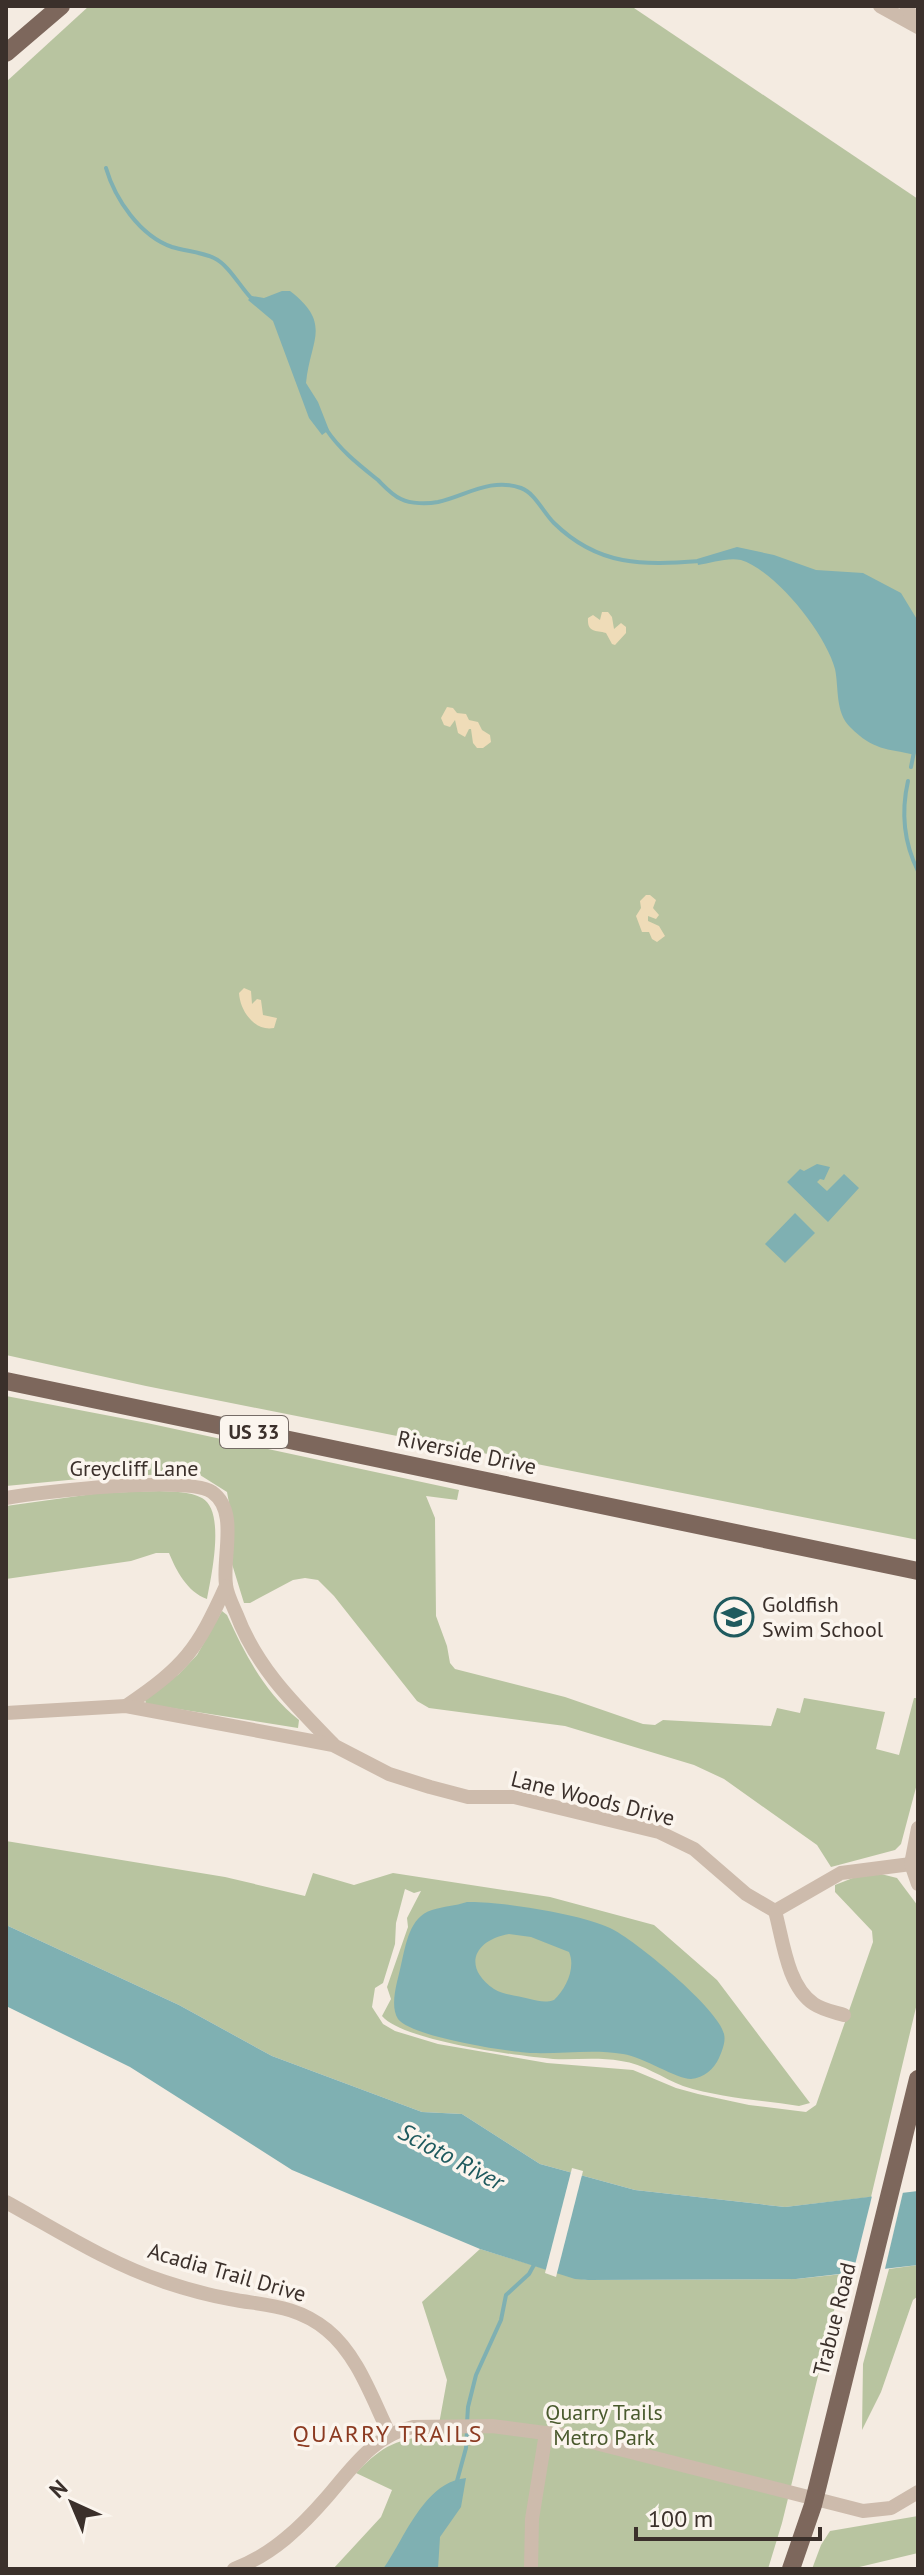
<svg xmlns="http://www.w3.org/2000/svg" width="924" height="2575" viewBox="0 0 924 2575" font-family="'PT Sans',sans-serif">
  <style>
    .green { fill: #b8c4a0 }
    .sand { fill: #efdcb8 }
    .water { fill: #7fb0b2; fill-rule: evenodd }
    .pier { fill: #f4ebe1 }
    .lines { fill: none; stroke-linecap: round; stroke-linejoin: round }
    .stream { stroke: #7fb0b2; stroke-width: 4 }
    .minor { stroke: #cdbbac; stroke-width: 14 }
    .major { stroke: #7d675c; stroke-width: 18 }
    .labels { text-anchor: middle; stroke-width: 7; stroke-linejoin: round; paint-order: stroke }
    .shield { fill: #fbf5ee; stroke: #756b66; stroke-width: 2 }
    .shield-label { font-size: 20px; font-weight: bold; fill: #3b302b }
    .street-label { font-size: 22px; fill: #3b302b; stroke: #fbf5ee }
    .poi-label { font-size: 22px; fill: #3b302b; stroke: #fbf5ee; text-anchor: start }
    .park-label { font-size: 22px; fill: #4a5a2e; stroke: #fbf5ee }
    .water-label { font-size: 24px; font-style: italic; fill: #1f5a5e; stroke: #fbf5ee }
    .neighbourhood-label { font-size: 24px; letter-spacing: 2px; fill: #8c3b22; stroke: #fbf5ee }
  </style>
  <rect width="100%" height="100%" fill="#f4ebe1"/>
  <g class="green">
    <path d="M 89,6 L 631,6 L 918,199 L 918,1540 L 146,1386 L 6,1355 L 6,82 Z"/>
    <path d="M 6,1396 L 147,1423 L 459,1490 L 457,1500 L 426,1496 L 435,1518 L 436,1616 L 447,1646 L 450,1663 L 455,1669 L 565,1697 L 643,1724 L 655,1725 L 663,1720 L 771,1726 L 777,1708 L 800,1713 L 804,1698 L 885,1712 L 876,1749 L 899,1755 L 914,1698 L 918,1698 L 918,1780 L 901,1844 L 895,1850 L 831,1867 L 817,1845 L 724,1779 L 694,1765 L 565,1726 L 429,1708 L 417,1701 L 334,1596 L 318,1580 L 305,1578 L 293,1580 L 250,1603 L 244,1603 L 232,1564 L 231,1514 L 227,1492 L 200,1475 L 183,1473 L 79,1479 L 6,1486 Z"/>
    <path d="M 159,1491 C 173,1492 189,1491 202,1498 C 226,1511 211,1577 207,1599 C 187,1592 176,1570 169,1553 L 156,1553 L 131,1561 L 6,1579 L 6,1506 L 100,1493 Z"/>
    <path d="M 222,1611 L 227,1615 C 245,1654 264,1692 299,1720 L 298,1728 L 146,1704 L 145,1699 L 179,1674 L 197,1655 Z"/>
    <path d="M 6,1841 L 225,1877 L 305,1896 L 313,1873 L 354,1885 L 393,1873 L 550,1897 L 654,1925 L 717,1980 L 810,2103 L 799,2106 C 761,2100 720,2098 683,2086 C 662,2078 644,2064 621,2061 C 598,2057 576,2060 553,2059 C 518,2056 403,2041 382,2016 L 391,1999 L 387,1987 L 408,1927 L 407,1918 L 421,1891 L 414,1893 L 405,1889 L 396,1923 L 395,1944 L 383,1983 L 375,1988 L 372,2007 L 383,2024 L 395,2031 L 438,2044 L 547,2063 L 633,2070 L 676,2088 L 698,2094 L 749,2105 L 806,2112 L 816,2105 L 873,1942 L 872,1931 L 835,1892 L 835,1885 L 863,1874 L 877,1873 L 897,1878 L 918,1906 L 918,1999 L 871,2197 L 785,2207 L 635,2190 L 540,2164 L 462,2114 L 422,2112 L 272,2056 L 179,2005 L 6,1925 Z"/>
    <path d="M 480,2249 L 575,2278 L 588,2280 L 796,2279 L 843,2274 L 782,2523 L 768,2569 L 333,2569 L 381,2517 L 392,2490 L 356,2473 C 384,2444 397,2439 437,2435 L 447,2380 L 422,2302 Z"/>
    <path d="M 918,2265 L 918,2296 L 913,2300 L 881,2392 L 862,2430 L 863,2364 L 889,2269 Z"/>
    <path d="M 918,2516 L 918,2553 L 851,2569 L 812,2569 L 821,2545 L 830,2531 Z"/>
  </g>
  <g class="sand">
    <path d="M 602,612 L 608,612 L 612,617 L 614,629 L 621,623 L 626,627 L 626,633 L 615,645 L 612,644 L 606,633 C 596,630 587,633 588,618 L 593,615 L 600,620 Z"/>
    <path d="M 447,707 L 453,708 L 457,713 L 466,714 L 469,720 L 478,722 L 482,730 L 490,735 L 491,742 L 483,748 L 477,748 L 473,743 L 471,729 L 469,729 L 465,737 L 458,733 L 455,720 L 450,727 L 444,725 L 441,718 Z"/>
    <path d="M 646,895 L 650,895 L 656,900 L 653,908 L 659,915 L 656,919 L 648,916 L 648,921 L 659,926 L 665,936 L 657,942 L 652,939 L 649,932 L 642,932 L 636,916 L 641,908 L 640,901 Z"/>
    <path d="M 244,988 L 251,991 L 252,1004 L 257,999 L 261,1000 L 263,1015 L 277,1018 L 274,1028 C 255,1032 240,1011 239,993 Z"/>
  </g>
  <g class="water">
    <path d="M 282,291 L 290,291 C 333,324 310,340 306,383 L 318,402 L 329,430 L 322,435 L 309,418 L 273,321 L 248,300 L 252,296 L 264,298 Z"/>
    <path d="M 737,547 L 774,555 L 816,570 L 863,573 L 901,593 L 918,621 L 918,747 L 915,755 C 886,748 874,751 850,727 C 835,712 839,688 835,669 C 826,634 776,571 741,560 C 728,557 711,563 698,565 L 697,559 Z"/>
    <path d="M 817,1164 L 830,1167 L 824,1180 L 820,1179 L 817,1182 L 827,1191 L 844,1174 L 859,1188 L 828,1222 L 787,1182 L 800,1169 L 804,1171 Z"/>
    <path d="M 795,1213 L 815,1233 L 785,1263 L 765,1244 Z"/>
    <path d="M 467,1902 C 499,1901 581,1914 610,1928 C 634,1939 719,2009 724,2034 C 726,2042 722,2051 719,2058 C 714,2069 704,2078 691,2079 C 676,2079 644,2057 623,2054 C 593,2049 563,2054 532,2053 C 508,2052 412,2037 398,2019 C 389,2005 398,1980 401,1965 C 406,1945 409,1917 432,1910 C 444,1906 455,1906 467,1902 ZM 509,1934 L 531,1937 L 569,1952 C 576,1968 566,1989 554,2000 C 545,2003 539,2001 530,1999 C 518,1996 504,1995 494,1989 C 462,1967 474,1940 509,1934 Z"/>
    <path d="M 6,1925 L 179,2005 L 272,2056 L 422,2112 L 462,2114 L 540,2164 L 635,2190 L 785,2207 L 918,2191 L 918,2265 L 796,2279 L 588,2280 L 575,2279 L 480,2249 L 292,2170 L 130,2067 L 6,2006 Z"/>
    <path d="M 466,2478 L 461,2507 L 440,2537 L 438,2569 L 383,2569 C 405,2538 424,2482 466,2478 Z"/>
  </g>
  <g class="pier">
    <path d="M 572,2168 L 583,2171 L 556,2277 L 545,2273 Z"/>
    <path d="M 904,2188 L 884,2273 L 852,2277 L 873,2192 Z"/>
  </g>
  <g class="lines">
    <g class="stream">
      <path d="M 106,168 C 115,199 140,236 172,247 C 185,251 201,252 214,258 C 229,265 240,287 252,299"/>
      <path d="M 326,429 C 340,450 358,464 378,480 C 385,487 392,495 401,499 C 411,504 427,504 438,502 C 465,496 491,477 521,488 C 535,493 543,512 554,523 C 599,567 643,565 701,561"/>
      <path d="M 911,767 L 914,752"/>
      <path d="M 908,781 C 901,812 904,843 918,871"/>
      <path d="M 467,2423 L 468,2407 L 476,2375 L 501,2320 L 506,2295 L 529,2274 L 535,2263"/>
      <path d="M 457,2481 L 466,2448 L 467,2431"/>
    </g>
    <g class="minor">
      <path d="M 880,6 L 918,27"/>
      <path d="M 906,6 L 918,26"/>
      <path d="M 6,1498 C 40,1492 187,1475 212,1492 C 239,1511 222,1556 226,1585 C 227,1594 232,1604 236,1613 C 256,1667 294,1704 333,1744"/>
      <path d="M 126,1706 C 185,1666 197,1650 226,1586"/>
      <path d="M 6,1713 L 126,1706 L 333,1745 L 389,1774 L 430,1787 L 468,1797 L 514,1797 L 659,1832 L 694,1849 L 746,1894 L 775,1911 L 841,1873 L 911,1864"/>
      <path d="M 918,1828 L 911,1864 L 918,1884"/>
      <path d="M 775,1911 C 783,1940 787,1986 814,2004 C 823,2010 834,2012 844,2015"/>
      <path d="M 6,2202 C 57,2230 108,2263 165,2282 C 186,2289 208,2295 230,2299 C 267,2306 296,2305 327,2330 C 358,2355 373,2401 390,2435"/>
      <path d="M 234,2569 C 272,2555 301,2527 327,2497 C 352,2468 374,2435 413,2427 L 492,2426 L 568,2436 L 863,2511 L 891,2508 L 918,2492"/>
      <path d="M 531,2569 L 532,2519 L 546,2433"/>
    </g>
    <g class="major">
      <path d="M 6,53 L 61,6"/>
      <path d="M 6,1381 L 918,1571"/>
      <path d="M 791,2569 L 813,2505 L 918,2079"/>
    </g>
  </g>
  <defs>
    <g id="school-ring" transform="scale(2)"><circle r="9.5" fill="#fbf5ee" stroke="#1f5a5e" stroke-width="1.5"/><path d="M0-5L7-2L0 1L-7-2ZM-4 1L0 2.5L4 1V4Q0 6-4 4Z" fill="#1f5a5e"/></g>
  </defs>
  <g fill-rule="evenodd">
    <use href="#school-ring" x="734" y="1617"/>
  </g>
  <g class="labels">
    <rect class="shield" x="220" y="1416" width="68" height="32" rx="6"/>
    <g class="shield-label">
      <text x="254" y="1439">US 33</text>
    </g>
    <g class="street-label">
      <text transform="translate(467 1452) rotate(12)" y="8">Riverside Drive</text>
      <text x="134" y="1476">Greycliff Lane</text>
      <text transform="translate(593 1798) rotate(14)" y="8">Lane Woods Drive</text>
      <text transform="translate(227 2272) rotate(16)" y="8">Acadia Trail Drive</text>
      <text transform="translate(834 2319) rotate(-76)" y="8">Trabue Road</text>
    </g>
    <g class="poi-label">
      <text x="762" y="1612">Goldfish<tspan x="762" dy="25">Swim School</tspan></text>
    </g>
    <g class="park-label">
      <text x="604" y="2420">Quarry Trails<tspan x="604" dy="25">Metro Park</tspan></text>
    </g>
    <g class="water-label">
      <text transform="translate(451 2157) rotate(28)" y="8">Scioto River</text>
    </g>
    <g class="neighbourhood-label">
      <text x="388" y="2442">QUARRY TRAILS</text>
    </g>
  </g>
  <rect width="924" height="2575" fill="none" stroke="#3b302b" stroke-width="16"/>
  <g transform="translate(72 2503) rotate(316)" stroke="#fbf5ee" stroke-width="6" paint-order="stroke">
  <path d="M0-6L14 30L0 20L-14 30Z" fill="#3b302b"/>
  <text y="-12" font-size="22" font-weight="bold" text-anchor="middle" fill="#3b302b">N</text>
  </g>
  <path d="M636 2527v12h184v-12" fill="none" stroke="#3b302b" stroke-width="4"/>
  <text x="648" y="2527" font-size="24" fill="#3b302b" stroke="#fbf5ee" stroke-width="6" paint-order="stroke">100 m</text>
</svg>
